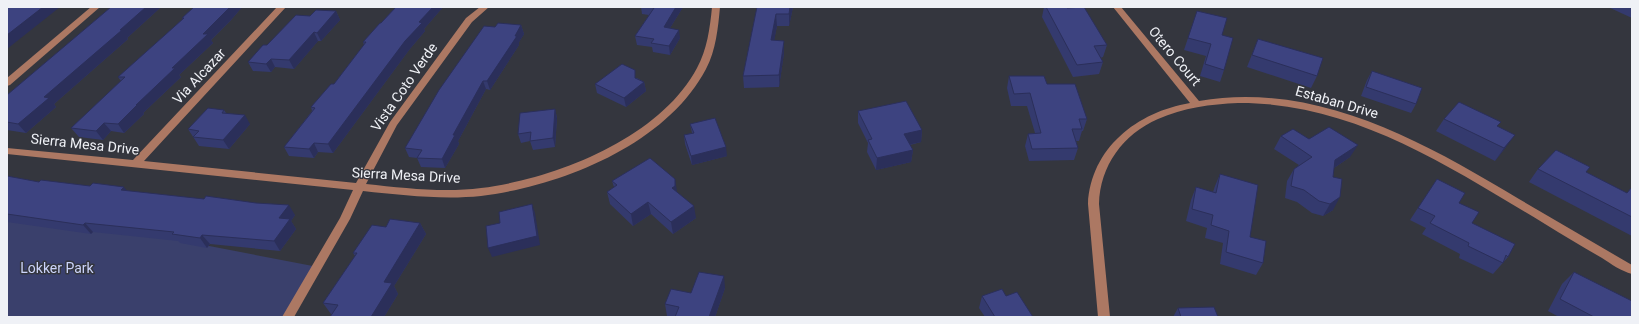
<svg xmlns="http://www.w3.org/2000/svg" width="1639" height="324" viewBox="0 0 1639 324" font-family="Roboto,sans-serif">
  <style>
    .green { fill: #3a406c }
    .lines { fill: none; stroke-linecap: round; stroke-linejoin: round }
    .minor { fill: #ac7863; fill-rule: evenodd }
    .wall { fill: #343a6e }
    .shaded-wall { fill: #2b2f5a }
    .building { fill: #3d4380; stroke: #2b2f5a }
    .labels { text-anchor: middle; stroke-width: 3; stroke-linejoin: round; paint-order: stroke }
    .street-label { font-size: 14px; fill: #eff1f6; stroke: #34363e }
    .park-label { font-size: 14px; fill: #ccd4fa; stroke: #34363e }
  </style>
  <rect width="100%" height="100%" fill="#34363e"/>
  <path class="green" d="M 7,207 L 318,267 L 288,317 L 7,317 Z"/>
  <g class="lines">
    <g class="minor">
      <path d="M 91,7 L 100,7 L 10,85 L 7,86 L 7,78 Z"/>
      <path d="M 277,7 L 286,7 L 144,161 L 356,183 L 390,122 L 466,18 L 480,7 L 489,7 L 472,22 L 397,125 L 366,184 C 404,188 444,193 481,188 C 555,179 660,138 697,68 C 707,50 710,28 712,7 L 720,7 C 718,28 716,50 706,69 C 666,145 561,186 481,196 C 442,200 401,195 363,191 L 350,219 L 294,317 L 282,317 L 340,218 L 353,190 L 7,154 L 7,148 L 133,160 Z"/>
      <path d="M 1113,7 L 1121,7 L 1199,101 C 1316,81 1422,141 1519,199 C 1557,221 1594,243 1632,265 L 1632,274 C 1621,271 1611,264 1602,258 C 1583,247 1564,236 1545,224 C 1450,167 1353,102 1238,103 C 1211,104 1183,108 1158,119 C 1123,134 1100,166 1099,204 L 1110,317 L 1098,317 L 1088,204 C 1091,148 1137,112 1190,103 Z"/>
    </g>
  </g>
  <g class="wall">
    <path d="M 111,7 L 161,7 L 127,38 L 128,39 L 54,104 L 56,107 L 26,133 L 7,130 L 7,95 Z"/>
    <path d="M 194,7 L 242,7 L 231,20 L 211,40 L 213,43 L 179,75 L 181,77 L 143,113 L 144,114 L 124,133 L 111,131 L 103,140 L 79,137 L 71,128 L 121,81 L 118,77 L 183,19 L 182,18 Z"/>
    <path d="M 396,7 L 443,7 L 424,29 L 425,31 L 409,50 L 333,153 L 318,152 L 314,158 L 289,156 L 284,147 L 312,111 L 311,107 L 334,84 L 364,45 L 363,42 Z"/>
    <path d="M 641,7 L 683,7 L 670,28 L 680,38 L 670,55 L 653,52 L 652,47 L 637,45 L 635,36 L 649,15 L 642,14 Z"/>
    <path d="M 757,7 L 793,7 L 789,26 L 777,26 L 774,40 L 784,41 L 784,53 L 779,87 L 744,88 L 743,76 Z"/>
    <path d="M 1044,7 L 1066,7 L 1107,45 L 1103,57 L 1100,58 L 1103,62 L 1099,74 L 1073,77 L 1042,17 Z"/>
    <path d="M 1608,7 L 1632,7 L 1632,18 Z"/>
    <path d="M 336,11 L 340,20 L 321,41 L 318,41 L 294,69 L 275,67 L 271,72 L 253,71 L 248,62 L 267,45 L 310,16 Z"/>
    <path d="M 1197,11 L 1222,35 L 1224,70 L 1220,82 L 1200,76 L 1206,56 L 1184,50 Z"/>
    <path d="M 521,25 L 524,34 L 519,42 L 519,45 L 490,90 L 486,89 L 458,141 L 459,144 L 445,168 L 421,167 L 417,158 L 409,157 L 405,148 L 495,27 Z"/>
    <path d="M 1258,39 L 1317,76 L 1311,88 L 1247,67 Z"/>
    <path d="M 1372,71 L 1416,104 L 1411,113 L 1361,96 L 1367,80 Z"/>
    <path d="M 1009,76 L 1047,84 L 1087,119 L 1083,131 L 1082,131 L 1079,141 L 1076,141 L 1078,148 L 1074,160 L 1029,161 L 1025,146 L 1028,134 L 1035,133 L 1027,106 L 1011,106 L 1007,88 Z"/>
    <path d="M 637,78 L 644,82 L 646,91 L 626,107 L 597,93 L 595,84 Z"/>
    <path d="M 555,109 L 557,118 L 555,147 L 533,150 L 530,141 L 521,143 L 518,134 Z"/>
    <path d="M 224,110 L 226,113 L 250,124 L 229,149 L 199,146 L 188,129 Z"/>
    <path d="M 858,111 L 922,130 L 921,142 L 910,145 L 913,150 L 911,162 L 876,170 L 867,152 L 868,143 L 858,123 Z"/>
    <path d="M 1444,119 L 1506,147 L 1495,161 L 1436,131 Z"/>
    <path d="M 690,124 L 727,156 L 692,165 L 685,144 L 684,135 L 692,133 Z"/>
    <path d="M 1281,136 L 1309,139 L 1350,157 L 1334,168 L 1333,177 L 1333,210 L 1323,216 L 1312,213 L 1297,202 L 1285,198 L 1287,181 L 1294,169 L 1299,165 L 1274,149 Z"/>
    <path d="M 1538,169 L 1586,172 L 1627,193 L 1632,187 L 1632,236 L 1529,182 Z"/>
    <path d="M 1220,174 L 1263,263 L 1256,275 L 1220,264 L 1223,243 L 1205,238 L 1207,228 L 1186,221 L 1191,200 L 1196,187 L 1213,192 L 1215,186 Z"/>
    <path d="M 7,176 L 39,182 L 90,186 L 127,191 L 295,215 L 291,221 L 296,229 L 280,251 L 210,244 L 207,248 L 180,243 L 178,241 L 93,232 L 91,234 L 7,222 Z"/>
    <path d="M 1437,179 L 1459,203 L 1472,223 L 1508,257 L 1493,274 L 1459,258 L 1460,254 L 1422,234 L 1426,228 L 1410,220 Z"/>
    <path d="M 612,181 L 677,192 L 696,218 L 673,234 L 651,214 L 633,226 L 610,204 L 607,192 L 614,187 Z"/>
    <path d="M 420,223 L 426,234 L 394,286 L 398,294 L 384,317 L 330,317 L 332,314 L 331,314 L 323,303 L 355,256 L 353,253 L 386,227 Z"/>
    <path d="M 1574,272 L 1632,317 L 1559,317 L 1548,311 L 1562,284 Z"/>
    <path d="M 725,288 L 715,317 L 671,317 L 667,316 L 665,304 L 691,293 Z"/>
    <path d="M 982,296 L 1006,296 L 1033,317 L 985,317 L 979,308 Z"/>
    <path d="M 1178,308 L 1218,317 L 1173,317 Z"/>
  </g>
  <g class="shaded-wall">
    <path d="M 43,7 L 60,7 L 7,49 L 7,35 Z"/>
    <path d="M 146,7 L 161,7 L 127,38 L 128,39 L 54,104 L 56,107 L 26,133 L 18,124 L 44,97 Z"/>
    <path d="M 230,7 L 242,7 L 231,20 L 211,40 L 213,43 L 179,75 L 181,77 L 143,113 L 144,114 L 124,133 L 118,124 L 172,68 L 203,34 Z"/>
    <path d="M 433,7 L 443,7 L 424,29 L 425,31 L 409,50 L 333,153 L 328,144 L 419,22 Z"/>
    <path d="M 676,7 L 683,7 L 665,36 L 664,27 Z"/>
    <path d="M 790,7 L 793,7 L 789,26 L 789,14 Z"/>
    <path d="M 336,11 L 340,20 L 321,41 L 317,33 Z"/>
    <path d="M 776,14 L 777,26 L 772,52 L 771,40 Z"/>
    <path d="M 521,25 L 524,34 L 519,42 L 519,45 L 490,90 L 487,81 Z"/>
    <path d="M 679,30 L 680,38 L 670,55 L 669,46 Z"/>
    <path d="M 314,32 L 318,41 L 294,69 L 289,60 Z"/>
    <path d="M 784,41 L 784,53 L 779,87 L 779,75 Z"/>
    <path d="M 271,59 L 275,67 L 271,72 L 266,64 Z"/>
    <path d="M 483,81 L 486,89 L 458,141 L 459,144 L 445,168 L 442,159 L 453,135 Z"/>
    <path d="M 644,82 L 646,91 L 626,107 L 624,98 Z"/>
    <path d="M 555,109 L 557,118 L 555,147 L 553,138 Z"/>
    <path d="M 245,115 L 250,124 L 229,149 L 223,140 Z"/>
    <path d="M 104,123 L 111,131 L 103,140 L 96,131 Z"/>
    <path d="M 922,130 L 921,142 L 903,146 L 904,134 Z"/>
    <path d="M 1515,135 L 1506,147 L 1495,161 L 1504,148 Z"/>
    <path d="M 314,143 L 318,152 L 314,158 L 309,149 Z"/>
    <path d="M 1358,145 L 1350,157 L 1328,172 L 1335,160 Z"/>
    <path d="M 726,147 L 727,156 L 692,165 L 691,156 Z"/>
    <path d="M 913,150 L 911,162 L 876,170 L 877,158 Z"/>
    <path d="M 675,179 L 677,191 L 677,198 L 672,188 Z"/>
    <path d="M 124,187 L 132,197 L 121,190 Z"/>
    <path d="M 1340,197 L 1333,210 L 1323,216 L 1330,204 Z"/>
    <path d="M 648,202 L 651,214 L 633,226 L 631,214 Z"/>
    <path d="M 532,204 L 535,213 L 540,245 L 492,257 L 488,248 Z"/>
    <path d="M 289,205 L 295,215 L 291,221 L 296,229 L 280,251 L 274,241 L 279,218 Z"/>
    <path d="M 694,206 L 696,218 L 673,234 L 671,222 Z"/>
    <path d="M 85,223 L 93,232 L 91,234 L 83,225 Z"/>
    <path d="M 420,223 L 426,234 L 394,286 L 398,294 L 384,317 L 371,317 L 384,282 Z"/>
    <path d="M 202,235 L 210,244 L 207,248 L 200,238 Z"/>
    <path d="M 724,276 L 725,288 L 715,317 L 709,317 Z"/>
  </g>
  <g class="building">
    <path d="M 7,7 L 43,7 L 7,35 Z"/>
    <path d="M 111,7 L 146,7 L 120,30 L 122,30 L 44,97 L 49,98 L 18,124 L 7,122 L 7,95 Z"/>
    <path d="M 194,7 L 230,7 L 203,34 L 208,34 L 172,68 L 175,68 L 136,105 L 137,105 L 118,124 L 104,123 L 96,131 L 71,128 L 125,77 L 118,77 L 184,18 L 182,18 Z"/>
    <path d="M 396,7 L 433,7 L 419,22 L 422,23 L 405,41 L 328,144 L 314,143 L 309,149 L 284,147 L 315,108 L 311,107 L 331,84 L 334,84 L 366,42 L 363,42 L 380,23 L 381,23 Z"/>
    <path d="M 650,7 L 676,7 L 664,27 L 679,30 L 669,46 L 651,43 L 654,39 L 635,36 L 654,8 Z"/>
    <path d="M 757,7 L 790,7 L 789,14 L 776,14 L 771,40 L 784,41 L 779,75 L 743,76 Z"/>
    <path d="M 1046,7 L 1066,7 L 1067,8 L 1084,7 L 1107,45 L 1094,46 L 1103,62 L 1077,65 Z"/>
    <path d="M 316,10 L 336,11 L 317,33 L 314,32 L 289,60 L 271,59 L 266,64 L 248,62 L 263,45 L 267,45 L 296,15 L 310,16 Z"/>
    <path d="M 1197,11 L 1227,18 L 1222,35 L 1233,38 L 1224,70 L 1205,64 L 1211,44 L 1188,38 Z"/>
    <path d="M 498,23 L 521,25 L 515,36 L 517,36 L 487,81 L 483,81 L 453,135 L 455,135 L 442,159 L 417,158 L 422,150 L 405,148 L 439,90 L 484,26 L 495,27 Z"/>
    <path d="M 1258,39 L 1323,58 L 1317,76 L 1252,55 Z"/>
    <path d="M 622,64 L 635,70 L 635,78 L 644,82 L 624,98 L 595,84 Z"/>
    <path d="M 1372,71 L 1422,88 L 1416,104 L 1366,87 Z"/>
    <path d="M 1009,76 L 1044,76 L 1047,84 L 1075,84 L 1087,119 L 1079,119 L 1082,129 L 1072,129 L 1078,148 L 1032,149 L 1028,134 L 1041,133 L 1030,93 L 1014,94 Z"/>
    <path d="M 906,101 L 922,130 L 904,134 L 913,150 L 877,158 L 868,140 L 872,139 L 858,111 Z"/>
    <path d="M 1459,102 L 1501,122 L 1497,126 L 1515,135 L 1504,148 L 1444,119 Z"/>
    <path d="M 208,108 L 224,110 L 222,113 L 245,115 L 223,140 L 193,137 L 199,131 L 188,129 Z"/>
    <path d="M 555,109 L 553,138 L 530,141 L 531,132 L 518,134 L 520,113 Z"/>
    <path d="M 715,118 L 726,147 L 691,156 L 684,135 L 694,133 L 690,124 Z"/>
    <path d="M 1329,127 L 1358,145 L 1335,160 L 1333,177 L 1342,179 L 1340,197 L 1330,204 L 1319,201 L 1304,190 L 1291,186 L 1294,169 L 1312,157 L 1281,136 L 1293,129 L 1309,139 Z"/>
    <path d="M 1556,150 L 1590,167 L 1586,172 L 1627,193 L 1632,187 L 1632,217 L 1538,169 Z"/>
    <path d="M 650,158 L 675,179 L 675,186 L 672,188 L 694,206 L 671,222 L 648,202 L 631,214 L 607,192 L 617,185 L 612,181 Z"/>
    <path d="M 1220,174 L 1258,185 L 1250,237 L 1266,241 L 1263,263 L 1226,252 L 1229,231 L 1211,225 L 1213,215 L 1192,209 L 1196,187 L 1216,193 Z"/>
    <path d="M 7,176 L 39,182 L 41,180 L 90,186 L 93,183 L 124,187 L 121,190 L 204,199 L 206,196 L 256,203 L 289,205 L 279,218 L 290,219 L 274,241 L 202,235 L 200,238 L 172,234 L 174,232 L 85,223 L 83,225 L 7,214 Z"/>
    <path d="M 1437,179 L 1465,193 L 1459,203 L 1479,212 L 1472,223 L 1515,244 L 1508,257 L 1506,255 L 1503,263 L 1468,246 L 1469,243 L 1430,223 L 1435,216 L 1418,208 Z"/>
    <path d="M 532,204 L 537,236 L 488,248 L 486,226 L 500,223 L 499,212 Z"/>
    <path d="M 390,219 L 420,223 L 384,282 L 392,283 L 371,317 L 330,317 L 338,305 L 323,303 L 357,253 L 353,253 L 372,225 L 386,227 Z"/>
    <path d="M 699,272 L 724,276 L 709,317 L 675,317 L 679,307 L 665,304 L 671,289 L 691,293 Z"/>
    <path d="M 1574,272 L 1632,301 L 1632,317 L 1594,317 L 1560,299 Z"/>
    <path d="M 1002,289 L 1006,296 L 1017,292 L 1033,317 L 995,317 L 982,296 Z"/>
    <path d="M 1214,307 L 1218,317 L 1181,317 L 1178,308 Z"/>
  </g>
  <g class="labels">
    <g class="street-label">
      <text transform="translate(1175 56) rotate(50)" y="5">Otero Court</text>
      <text transform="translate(199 76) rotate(-47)" y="5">Via Alcazar</text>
      <text transform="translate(404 87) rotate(-55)" y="5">Vista Coto Verde</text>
      <text transform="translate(1337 102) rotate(16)" y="5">Estaban Drive</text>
      <text transform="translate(85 144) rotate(6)" y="5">Sierra Mesa Drive</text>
      <text transform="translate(406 175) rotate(3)" y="5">Sierra Mesa Drive</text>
    </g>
    <g class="park-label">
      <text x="57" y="273">Lokker Park</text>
    </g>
  </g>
  <rect width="1639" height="324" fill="none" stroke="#eff1f6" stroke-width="16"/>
</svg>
